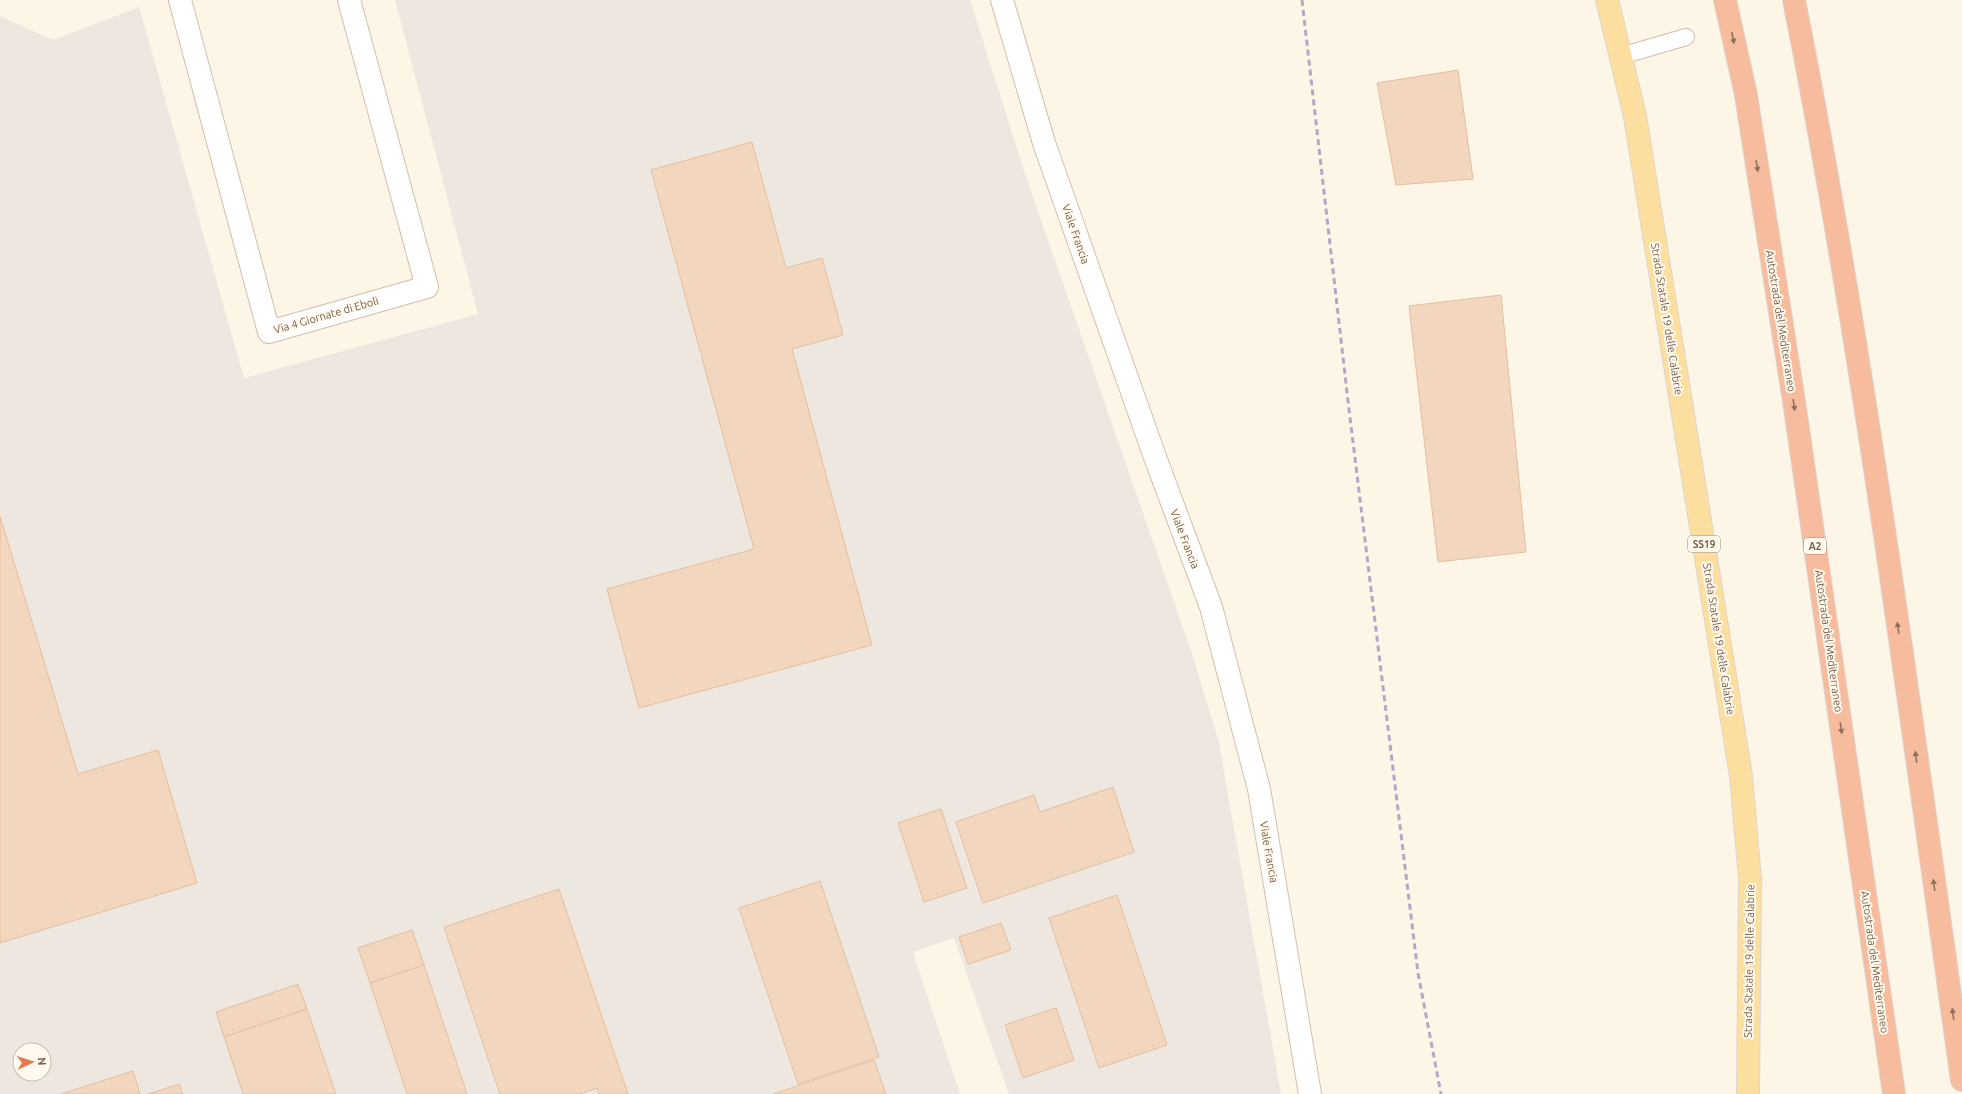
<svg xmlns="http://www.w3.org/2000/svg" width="1962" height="1094" viewBox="0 0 1962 1094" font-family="Ubuntu,sans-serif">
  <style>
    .industrial { fill: #ede7e0; fill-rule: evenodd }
    .building { fill: #f3d6be; stroke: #e5be9e }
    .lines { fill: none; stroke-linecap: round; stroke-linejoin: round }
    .lane-casing { stroke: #cfbeac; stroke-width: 18 }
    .street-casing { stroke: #cfbeac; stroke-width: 24 }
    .secondary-casing { stroke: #d2bfaa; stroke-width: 24 }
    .primary-casing { stroke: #dcd5d0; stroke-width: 24 }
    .highway-casing { stroke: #dcd5d0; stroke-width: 24 }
    .lane { stroke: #fff; stroke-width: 16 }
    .street { stroke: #fff; stroke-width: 22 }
    .secondary { stroke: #fff; stroke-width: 22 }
    .primary { stroke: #fcdf9f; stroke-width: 22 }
    .highway { stroke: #f7bb9d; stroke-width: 22 }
    .rail { stroke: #b9a4c7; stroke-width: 3; stroke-dasharray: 6 4; stroke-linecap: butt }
    .oneway { fill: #91705b }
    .labels { text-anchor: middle; stroke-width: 4; stroke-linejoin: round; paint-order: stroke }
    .shield { fill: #fff9ee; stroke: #a08c7b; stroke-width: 1 }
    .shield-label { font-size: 10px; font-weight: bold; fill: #775d4a }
    .street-label { font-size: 11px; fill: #775d4a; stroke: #fff9ee }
  </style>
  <rect width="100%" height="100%" fill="#fdf6e7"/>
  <path class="industrial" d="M 395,0 L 970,0 L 1026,177 L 1190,648 L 1218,738 L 1281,1094 L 1009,1094 L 954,938 L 913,952 L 960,1094 L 0,1094 L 0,16 L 53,40 L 139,7 L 244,378 L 478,314 ZM 20,1050 L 44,1050 L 44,1074 L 20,1074 Z"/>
  <g class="building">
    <path d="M 1458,70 L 1473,179 L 1396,185 L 1377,83 Z"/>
    <path d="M 752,142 L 786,268 L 822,258 L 843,335 L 792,349 L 872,645 L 639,708 L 607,589 L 754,549 L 651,170 Z"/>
    <path d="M 1501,295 L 1526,552 L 1438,562 L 1409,306 Z"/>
    <path d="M 0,516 L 78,774 L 158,750 L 197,883 L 0,943 Z"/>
    <path d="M 1113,787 L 1134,852 L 983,903 L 956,822 L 1034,795 L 1040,812 Z"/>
    <path d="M 941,809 L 967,888 L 924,902 L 898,823 Z"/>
    <path d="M 820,881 L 879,1057 L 798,1084 L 739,908 Z"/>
    <path d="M 559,889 L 623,1079 L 628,1094 L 599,1094 L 597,1088 L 580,1094 L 500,1094 L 444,927 Z"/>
    <path d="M 1117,895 L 1167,1045 L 1099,1068 L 1049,918 Z"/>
    <path d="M 1001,923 L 1011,950 L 968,964 L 959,937 Z"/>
    <path d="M 412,930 L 424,965 L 370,983 L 358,948 Z"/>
    <path d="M 424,965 L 467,1094 L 407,1094 L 370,983 Z"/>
    <path d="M 298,984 L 307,1009 L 224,1037 L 216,1012 Z"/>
    <path d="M 1056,1008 L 1074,1060 L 1023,1078 L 1005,1025 Z"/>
    <path d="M 307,1009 L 336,1094 L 243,1094 L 224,1037 Z"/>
    <path d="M 874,1060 L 886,1094 L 773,1094 Z"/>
    <path d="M 133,1071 L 140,1094 L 61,1094 Z"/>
    <path d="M 179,1084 L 183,1094 L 148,1094 Z"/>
  </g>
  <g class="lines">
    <g class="lane-casing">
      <path id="lane" d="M 1621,56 L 1686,37"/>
    </g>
    <g class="street-casing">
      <path id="street" d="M 180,0 L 269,332 L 427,287 L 349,0"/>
    </g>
    <g class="secondary-casing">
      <path id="secondary" d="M 1002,0 L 1044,143 L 1155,457 L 1211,607 L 1259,789 L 1310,1094"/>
    </g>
    <g class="primary-casing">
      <path id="primary" d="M 1607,0 L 1635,116 L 1741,776 L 1750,879 L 1748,1094"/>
    </g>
    <g class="highway-casing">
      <g id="highway">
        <path d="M 1725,0 L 1746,95 L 1795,408 L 1894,1094"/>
        <path d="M 1794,0 C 1865,358 1911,720 1962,1080"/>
      </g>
    </g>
    <use href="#lane" class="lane"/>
    <use href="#street" class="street"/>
    <use href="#secondary" class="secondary"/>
    <use href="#primary" class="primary"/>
    <use href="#highway" class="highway"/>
    <path class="rail" d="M 1302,0 L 1348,401 L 1418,973 L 1441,1094"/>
  </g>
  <defs><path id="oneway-solid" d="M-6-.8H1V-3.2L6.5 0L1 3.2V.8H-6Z"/></defs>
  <g class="oneway">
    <use href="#oneway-solid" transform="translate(1733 38) rotate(78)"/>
    <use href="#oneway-solid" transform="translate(1757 166) rotate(81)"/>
    <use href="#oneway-solid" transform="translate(1794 405) rotate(81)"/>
    <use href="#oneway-solid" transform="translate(1898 628) rotate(-98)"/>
    <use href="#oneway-solid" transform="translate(1841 728) rotate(82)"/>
    <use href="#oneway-solid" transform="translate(1916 757) rotate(-98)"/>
    <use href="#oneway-solid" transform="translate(1934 885) rotate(-98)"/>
    <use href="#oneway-solid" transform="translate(1953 1014) rotate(-98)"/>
  </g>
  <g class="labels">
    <g class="shield">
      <rect x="1688" y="536" width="32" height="16" rx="3"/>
      <rect x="1804" y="538" width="22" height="16" rx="3"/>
    </g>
    <g class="shield-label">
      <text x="1704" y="548">SS19</text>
      <text x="1815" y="550">A2</text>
    </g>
    <g class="street-label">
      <text transform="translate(1076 234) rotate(71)" y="4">Viale Francia</text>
      <text transform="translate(326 315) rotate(-16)" y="4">Via 4 Giornate di Eboli</text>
      <text transform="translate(1667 319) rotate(81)" y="4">Strada Statale 19 delle Calabrie</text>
      <text transform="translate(1781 321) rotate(81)" y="4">Autostrada del Mediterraneo</text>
      <text transform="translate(1185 539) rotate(69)" y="4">Viale Francia</text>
      <text transform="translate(1719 639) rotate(81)" y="4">Strada Statale 19 delle Calabrie</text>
      <text transform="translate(1829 641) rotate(82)" y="4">Autostrada del Mediterraneo</text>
      <text transform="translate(1269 852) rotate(80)" y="4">Viale Francia</text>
      <text transform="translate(1749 961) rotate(-89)" y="4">Strada Statale 19 delle Calabrie</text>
      <text transform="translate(1875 962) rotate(82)" y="4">Autostrada del Mediterraneo</text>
    </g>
  </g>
  <g transform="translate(32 1062) rotate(86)"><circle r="19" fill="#fff9ee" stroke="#c9bbac"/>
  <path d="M0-3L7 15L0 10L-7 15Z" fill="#e8784b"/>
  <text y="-6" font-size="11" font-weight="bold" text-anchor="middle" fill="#775d4a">N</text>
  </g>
</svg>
